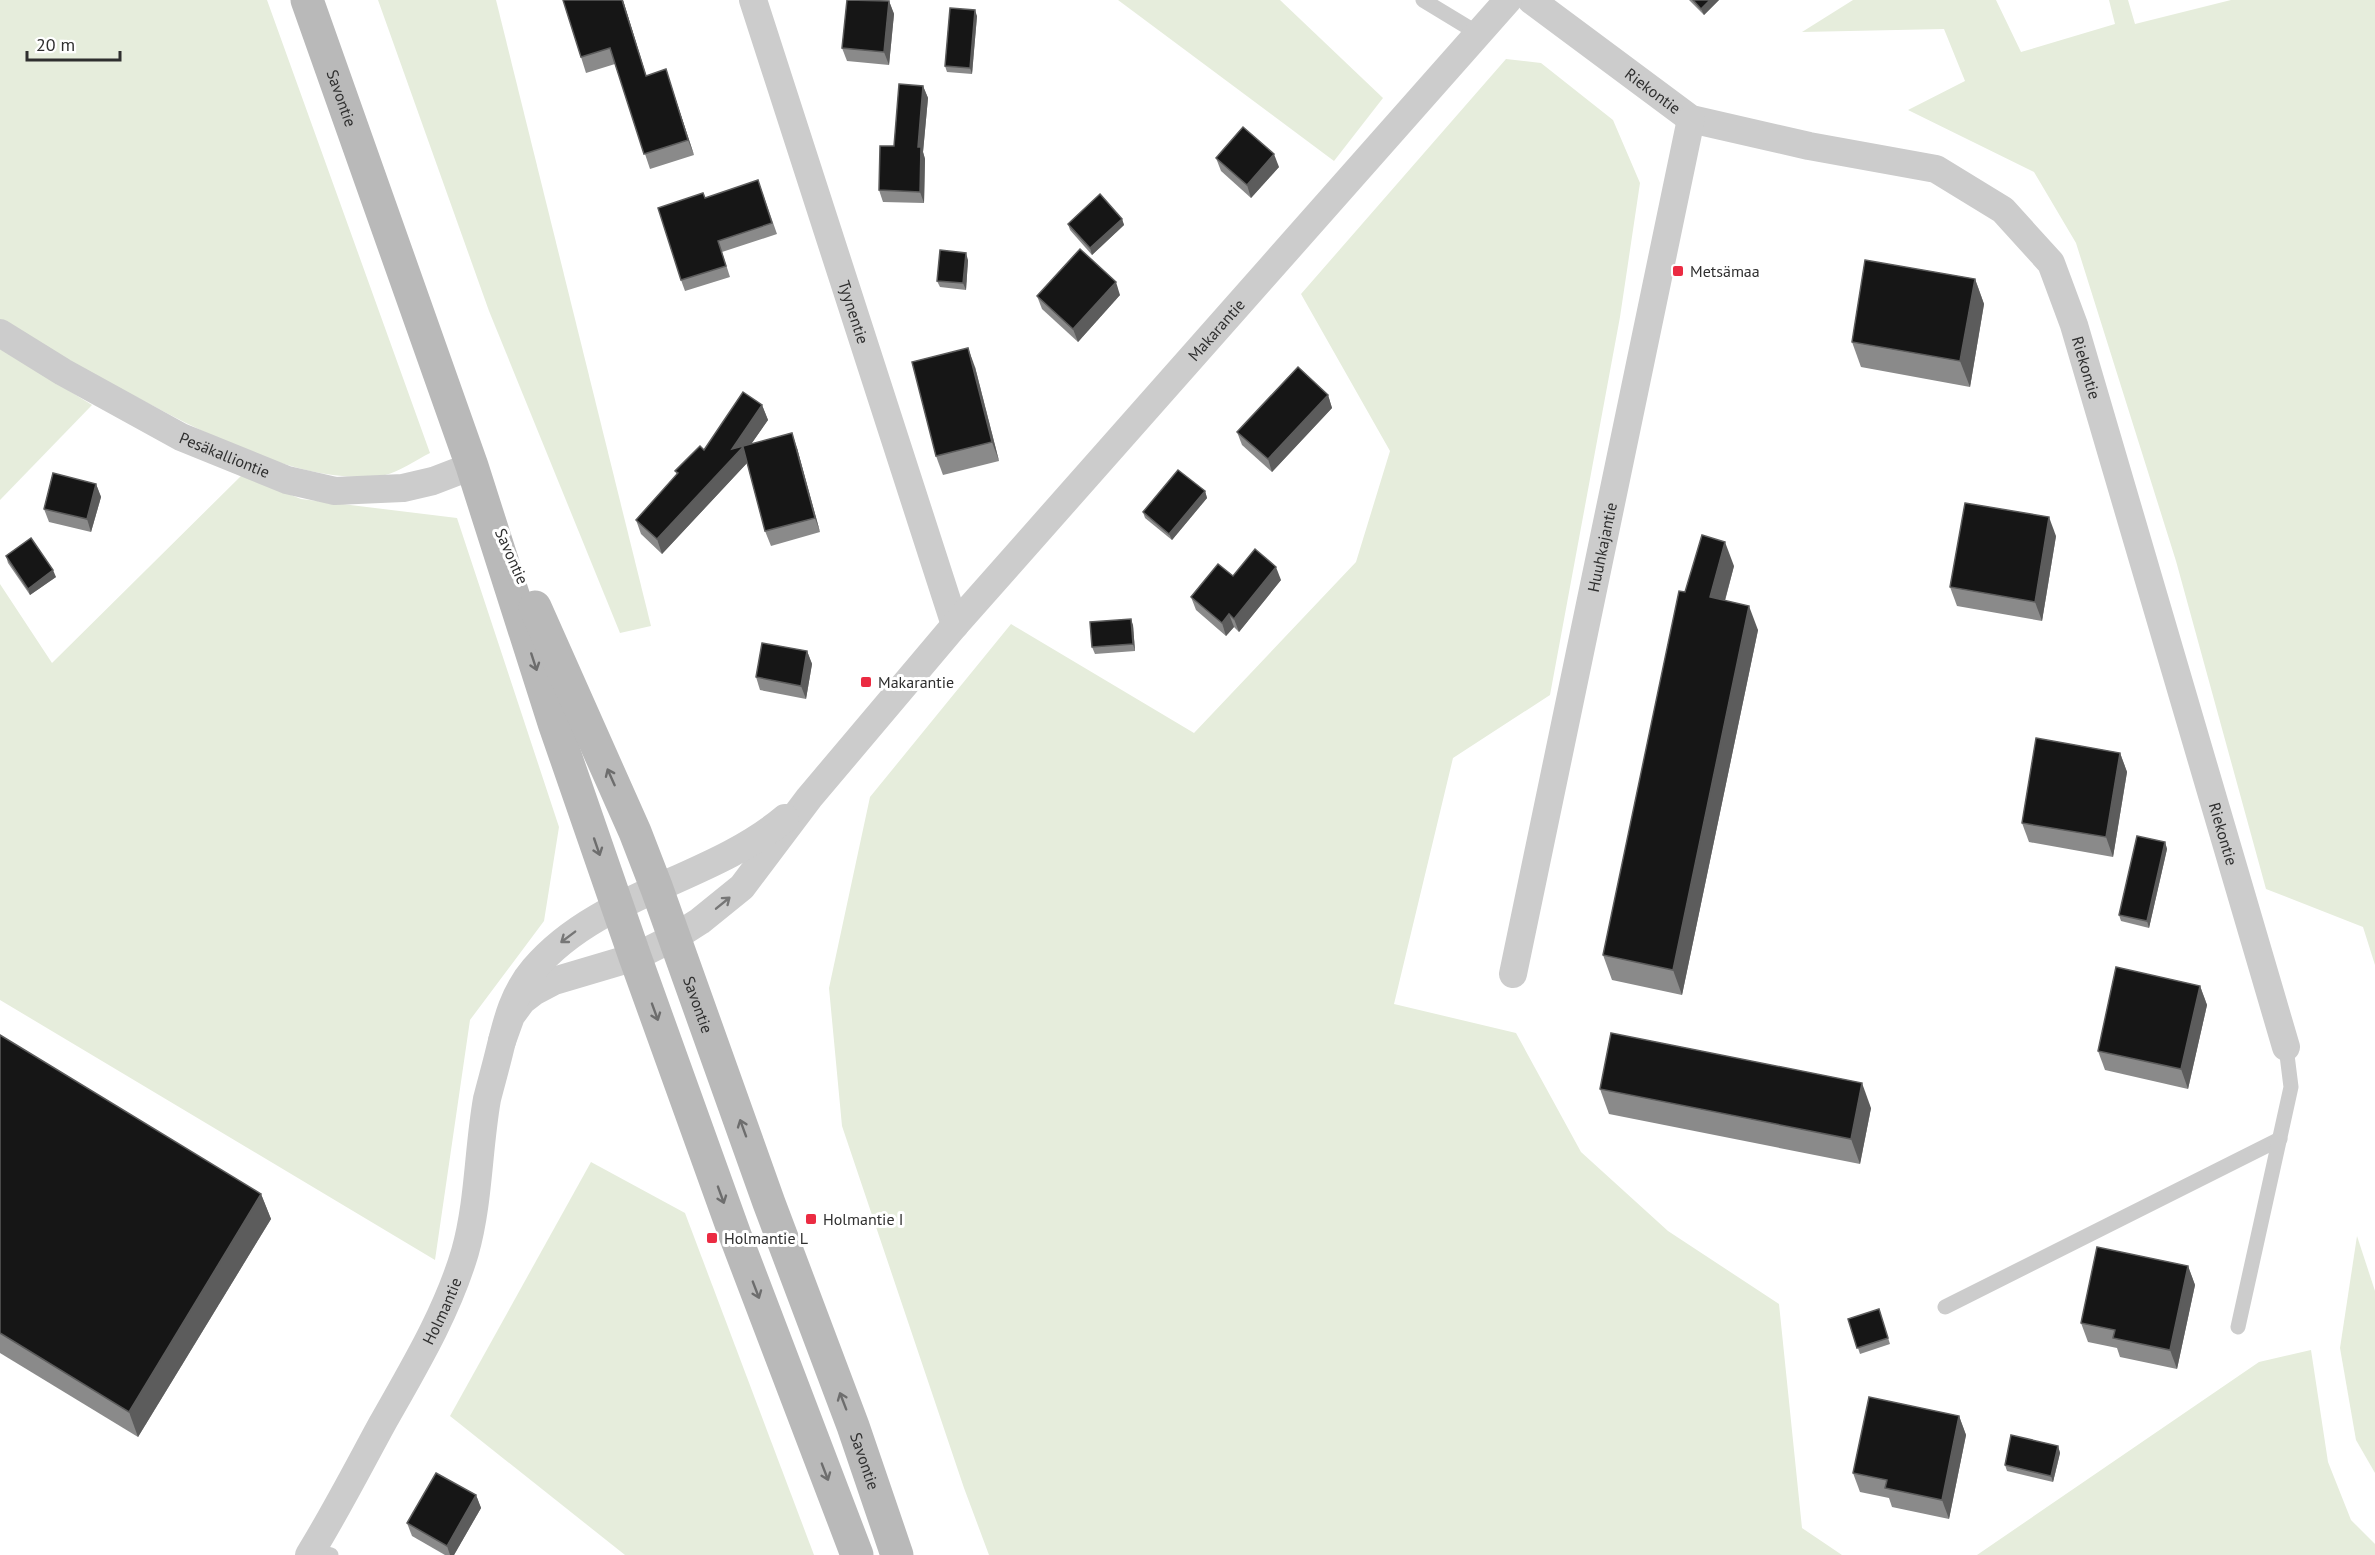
<svg xmlns="http://www.w3.org/2000/svg" width="2375" height="1555" viewBox="0 0 2375 1555" font-family="'PT Sans',sans-serif">
  <style>
    .green { fill: #e6eddc }
    .lines { fill: none; stroke-linecap: round; stroke-linejoin: round }
    .lane { stroke: #ccc; stroke-width: 15 }
    .street { stroke: #ccc; stroke-width: 28 }
    .secondary { stroke: #b9b9b9; stroke-width: 33 }
    .wall { fill: #8a8a8a }
    .shaded-wall { fill: #5c5c5c }
    .building { fill: #161616; stroke: #5c5c5c; stroke-width: 1.5 }
    .oneway { stroke: #6d6d6d }
    .oneway2 { stroke: #767676 }
    .poi-dot { fill: #eb2b42; stroke: #fff; stroke-width: 2 }
    .labels { text-anchor: middle; stroke-width: 6; stroke-linejoin: round; paint-order: stroke }
    .street-label { font-size: 16px; fill: #2f2f2f; stroke: #fff }
    .poi-label { font-size: 16px; fill: #2f2f2f; stroke: #fff; text-anchor: start }
  </style>
  <rect width="100%" height="100%" fill="#fff"/>
  <g class="green">
    <path d="M 0,0 L 267,0 L 430,453 C 416,460 399,472 385,475 C 301,488 195,428 123,390 C 81,368 40,346 0,320 Z"/>
    <path d="M 378,0 L 496,0 L 651,626 L 620,633 L 489,311 Z"/>
    <path d="M 1118,0 L 1280,0 L 1383,98 L 1334,161 Z"/>
    <path d="M 1853,0 L 1996,0 L 2021,52 L 2115,24 L 2109,0 L 2128,0 L 2135,24 L 2231,0 L 2375,0 L 2375,965 L 2363,927 L 2266,889 L 2176,561 L 2076,243 L 2034,172 L 1908,110 L 1965,81 L 1944,29 L 1802,32 Z"/>
    <path d="M 1506,59 L 1541,63 L 1613,120 L 1640,183 L 1620,317 L 1550,695 L 1453,758 L 1394,1004 L 1516,1033 L 1581,1152 L 1668,1231 L 1779,1304 L 1802,1528 L 1842,1555 L 989,1555 L 964,1488 L 842,1126 L 829,988 L 870,797 L 1011,624 L 1194,733 L 1356,562 L 1390,451 L 1301,294 Z"/>
    <path d="M 0,348 L 92,405 L 0,500 Z"/>
    <path d="M 242,475 L 301,499 L 457,518 L 559,827 L 544,921 L 470,1020 L 435,1260 L 0,1000 L 0,584 L 52,663 Z"/>
    <path d="M 591,1162 L 685,1213 L 814,1555 L 625,1555 L 450,1416 Z"/>
    <path d="M 2357,1236 L 2375,1291 L 2375,1473 L 2356,1440 L 2340,1348 Z"/>
    <path d="M 2311,1350 L 2328,1462 L 2351,1520 L 2375,1544 L 2375,1555 L 1977,1555 L 2259,1362 Z"/>
  </g>
  <g class="lines">
    <g class="lane">
      <path d="M 1423,0 L 1479,34"/>
      <path d="M 1945,1307 L 2280,1139"/>
      <path d="M 2238,1327 L 2291,1087 L 2286,1047"/>
      <path d="M 312,1550 L 331,1555"/>
    </g>
    <g class="street">
      <path id="s1" d="M 753,0 L 955,625"/>
      <path id="s2" d="M 1531,0 L 1691,119 L 1809,146 L 1936,169 L 2003,210 L 2051,263 L 2074,325 L 2286,1047"/>
      <path id="s3" d="M 0,333 L 63,372 L 181,437 L 287,480 L 335,491 L 403,488 L 433,481 L 472,466"/>
      <path id="s4" d="M 1513,974 L 1691,119"/>
      <path id="s5" d="M 502,1041 L 511,1016 L 522,1001 L 535,991 L 554,981 L 635,957 L 675,937 L 700,921 L 742,887 L 809,798 L 955,625 L 1508,0"/>
      <path id="s6" d="M 309,1555 C 335,1513 358,1468 382,1424 C 413,1369 447,1313 465,1252 C 479,1202 478,1150 487,1099 C 491,1083 496,1066 500,1049 C 507,1020 514,992 534,969 C 599,893 710,881 785,818"/>
    </g>
    <g class="secondary">
      <path id="s7" d="M 307,0 L 472,466 L 554,723 L 635,957 L 735,1235 L 857,1555"/>
      <path id="s8" d="M 535,607 L 635,832 L 657,889 L 769,1203 L 853,1426 L 897,1555"/>
    </g>
  </g>
  <g class="wall">
    <path d="M 563,0 L 623,0 L 646,76 L 671,85 L 694,155 L 650,169 L 615,64 L 586,73 Z"/>
    <path d="M 1689,0 L 1719,0 L 1704,15 Z"/>
    <path d="M 889,1 L 894,14 L 889,65 L 847,61 L 842,48 Z"/>
    <path d="M 977,16 L 972,74 L 947,72 L 945,66 Z"/>
    <path d="M 923,86 L 928,98 L 923,152 L 925,159 L 924,203 L 883,202 L 879,190 L 894,146 Z"/>
    <path d="M 1216,158 L 1279,167 L 1251,198 L 1221,171 Z"/>
    <path d="M 758,180 L 777,234 L 722,252 L 730,277 L 685,291 L 681,280 L 705,198 Z"/>
    <path d="M 1122,219 L 1124,225 L 1092,255 L 1070,230 L 1068,224 Z"/>
    <path d="M 968,260 L 966,290 L 940,287 L 937,281 Z"/>
    <path d="M 1975,279 L 1984,304 L 1970,387 L 1861,367 L 1852,342 Z"/>
    <path d="M 1120,295 L 1078,342 L 1042,309 L 1037,296 Z"/>
    <path d="M 975,367 L 999,461 L 943,475 L 936,456 Z"/>
    <path d="M 1328,395 L 1332,408 L 1272,472 L 1242,445 L 1237,432 Z"/>
    <path d="M 762,405 L 768,420 L 751,444 L 797,448 L 820,532 L 771,546 L 765,531 L 747,463 L 662,554 L 641,534 L 636,520 L 677,475 L 675,471 L 704,450 Z"/>
    <path d="M 96,484 L 101,497 L 91,532 L 49,522 L 44,509 Z"/>
    <path d="M 1205,491 L 1207,498 L 1172,540 L 1145,518 L 1143,512 Z"/>
    <path d="M 2056,536 L 2042,621 L 1957,606 L 1950,587 Z"/>
    <path d="M 6,556 L 56,577 L 30,595 L 8,563 Z"/>
    <path d="M 1734,566 L 1725,601 L 1758,630 L 1682,995 L 1612,980 L 1603,955 L 1685,592 Z"/>
    <path d="M 1233,576 L 1281,580 L 1239,632 L 1234,627 L 1226,636 L 1196,610 L 1191,597 Z"/>
    <path d="M 1133,625 L 1135,651 L 1095,654 L 1092,647 Z"/>
    <path d="M 807,651 L 812,664 L 806,699 L 760,690 L 756,677 Z"/>
    <path d="M 2120,753 L 2127,772 L 2113,857 L 2029,842 L 2022,823 Z"/>
    <path d="M 2165,842 L 2167,849 L 2149,928 L 2121,921 L 2119,915 Z"/>
    <path d="M 2200,986 L 2207,1005 L 2188,1089 L 2105,1070 L 2098,1051 Z"/>
    <path d="M 0,1035 L 261,1194 L 271,1219 L 138,1437 L 0,1353 Z"/>
    <path d="M 1600,1089 L 1871,1108 L 1860,1164 L 1609,1114 Z"/>
    <path d="M 2188,1266 L 2195,1285 L 2177,1369 L 2120,1357 L 2117,1348 L 2088,1342 L 2081,1323 Z"/>
    <path d="M 1879,1309 L 1890,1344 L 1860,1354 L 1848,1319 Z"/>
    <path d="M 1959,1416 L 1966,1435 L 1949,1519 L 1892,1507 L 1889,1498 L 1860,1492 L 1853,1473 Z"/>
    <path d="M 2058,1446 L 2060,1453 L 2053,1482 L 2007,1471 L 2005,1465 Z"/>
    <path d="M 476,1495 L 481,1508 L 454,1555 L 445,1555 L 412,1536 L 407,1523 Z"/>
  </g>
  <g class="shaded-wall">
    <path d="M 622,0 L 623,0 L 651,91 L 646,76 Z"/>
    <path d="M 1710,0 L 1719,0 L 1704,15 L 1701,9 Z"/>
    <path d="M 889,1 L 894,14 L 889,65 L 884,52 Z"/>
    <path d="M 975,10 L 977,16 L 972,74 L 970,68 Z"/>
    <path d="M 666,69 L 671,85 L 694,155 L 688,140 Z"/>
    <path d="M 923,86 L 928,98 L 923,152 L 925,159 L 924,203 L 920,192 L 918,147 Z"/>
    <path d="M 1274,154 L 1279,167 L 1251,198 L 1247,185 Z"/>
    <path d="M 1122,219 L 1124,225 L 1092,255 L 1090,248 Z"/>
    <path d="M 966,253 L 968,260 L 966,290 L 963,283 Z"/>
    <path d="M 1975,279 L 1984,304 L 1970,387 L 1960,361 Z"/>
    <path d="M 1116,282 L 1120,295 L 1078,342 L 1073,329 Z"/>
    <path d="M 968,348 L 975,367 L 999,461 L 992,442 Z"/>
    <path d="M 1328,395 L 1332,408 L 1272,472 L 1268,459 Z"/>
    <path d="M 762,405 L 768,420 L 745,453 L 748,462 L 662,554 L 657,539 L 732,449 Z"/>
    <path d="M 792,433 L 797,448 L 820,532 L 815,518 Z"/>
    <path d="M 96,484 L 101,497 L 91,532 L 87,519 Z"/>
    <path d="M 1205,491 L 1207,498 L 1172,540 L 1169,534 Z"/>
    <path d="M 2049,517 L 2056,536 L 2042,621 L 2035,602 Z"/>
    <path d="M 1725,542 L 1734,566 L 1719,622 L 1710,597 Z"/>
    <path d="M 1276,567 L 1281,580 L 1239,632 L 1234,619 Z"/>
    <path d="M 53,570 L 56,577 L 30,595 L 28,589 Z"/>
    <path d="M 1749,606 L 1758,630 L 1682,995 L 1673,970 Z"/>
    <path d="M 1229,614 L 1234,627 L 1226,636 L 1222,623 Z"/>
    <path d="M 1131,619 L 1133,625 L 1135,651 L 1133,644 Z"/>
    <path d="M 807,651 L 812,664 L 806,699 L 801,686 Z"/>
    <path d="M 2120,753 L 2127,772 L 2113,857 L 2106,837 Z"/>
    <path d="M 2165,842 L 2167,849 L 2149,928 L 2147,921 Z"/>
    <path d="M 2200,986 L 2207,1005 L 2188,1089 L 2181,1069 Z"/>
    <path d="M 1862,1083 L 1871,1108 L 1860,1164 L 1851,1139 Z"/>
    <path d="M 261,1194 L 271,1219 L 138,1437 L 129,1412 Z"/>
    <path d="M 2188,1266 L 2195,1285 L 2177,1369 L 2170,1350 Z"/>
    <path d="M 1959,1416 L 1966,1435 L 1949,1519 L 1942,1500 Z"/>
    <path d="M 2058,1446 L 2060,1453 L 2053,1482 L 2051,1476 Z"/>
    <path d="M 476,1495 L 481,1508 L 454,1555 L 450,1555 L 447,1546 Z"/>
  </g>
  <g class="building">
    <path d="M 563,0 L 622,0 L 646,76 L 666,69 L 688,140 L 644,154 L 610,48 L 581,57 Z"/>
    <path d="M 847,0 L 889,1 L 884,52 L 842,48 Z"/>
    <path d="M 1693,0 L 1710,0 L 1701,9 Z"/>
    <path d="M 950,8 L 975,10 L 970,68 L 945,66 Z"/>
    <path d="M 899,84 L 923,86 L 918,147 L 921,147 L 920,192 L 879,190 L 880,146 L 894,146 Z"/>
    <path d="M 1243,127 L 1274,154 L 1247,185 L 1216,158 Z"/>
    <path d="M 758,180 L 772,223 L 718,241 L 726,266 L 681,280 L 658,208 L 703,193 L 705,198 Z"/>
    <path d="M 1100,194 L 1122,219 L 1090,248 L 1068,224 Z"/>
    <path d="M 1080,249 L 1116,282 L 1073,329 L 1037,296 Z"/>
    <path d="M 940,250 L 966,253 L 963,283 L 937,281 Z"/>
    <path d="M 1865,260 L 1975,279 L 1960,361 L 1852,342 Z"/>
    <path d="M 968,348 L 992,442 L 936,456 L 912,362 Z"/>
    <path d="M 1298,367 L 1328,395 L 1268,459 L 1237,432 Z"/>
    <path d="M 743,392 L 762,405 L 732,449 L 792,433 L 815,518 L 765,531 L 743,447 L 657,539 L 636,520 L 678,473 L 675,471 L 700,446 L 704,450 Z"/>
    <path d="M 1178,470 L 1205,491 L 1169,534 L 1143,512 Z"/>
    <path d="M 53,473 L 96,484 L 87,519 L 44,509 Z"/>
    <path d="M 1965,503 L 2049,517 L 2035,602 L 1950,587 Z"/>
    <path d="M 1702,535 L 1725,542 L 1710,597 L 1749,606 L 1673,970 L 1603,955 L 1679,591 L 1685,592 Z"/>
    <path d="M 31,538 L 53,570 L 28,589 L 6,556 Z"/>
    <path d="M 1255,549 L 1276,567 L 1234,619 L 1229,614 L 1222,623 L 1191,597 L 1218,564 L 1233,576 Z"/>
    <path d="M 1131,619 L 1133,644 L 1092,647 L 1090,622 Z"/>
    <path d="M 762,643 L 807,651 L 801,686 L 756,677 Z"/>
    <path d="M 2036,738 L 2120,753 L 2106,837 L 2022,823 Z"/>
    <path d="M 2137,836 L 2165,842 L 2147,921 L 2119,915 Z"/>
    <path d="M 2116,967 L 2200,986 L 2181,1069 L 2098,1051 Z"/>
    <path d="M 1611,1033 L 1862,1083 L 1851,1139 L 1600,1089 Z"/>
    <path d="M 0,1035 L 261,1194 L 129,1412 L 0,1333 Z"/>
    <path d="M 2097,1247 L 2188,1266 L 2170,1350 L 2113,1338 L 2115,1330 L 2081,1323 Z"/>
    <path d="M 1879,1309 L 1888,1338 L 1857,1348 L 1848,1319 Z"/>
    <path d="M 1869,1397 L 1959,1416 L 1942,1500 L 1885,1488 L 1887,1480 L 1853,1473 Z"/>
    <path d="M 2011,1435 L 2058,1446 L 2051,1476 L 2005,1465 Z"/>
    <path d="M 436,1473 L 476,1495 L 447,1546 L 407,1523 Z"/>
  </g>
  <defs><path id="oneway-shaft" d="M-6 0H5M1.5-3L5.5 0L1.5 3" fill="none" stroke-width="1.6" stroke-linecap="round" stroke-linejoin="round" transform="scale(1.5)"/></defs>
  <g class="oneway">
    <use href="#oneway-shaft" transform="translate(534 662) rotate(72)"/>
    <use href="#oneway-shaft" transform="translate(611 777) rotate(-114)"/>
    <use href="#oneway-shaft" transform="translate(597 847) rotate(71)"/>
    <use href="#oneway-shaft" transform="translate(655 1012) rotate(70)"/>
    <use href="#oneway-shaft" transform="translate(743 1128) rotate(-110)"/>
    <use href="#oneway-shaft" transform="translate(721 1195) rotate(70)"/>
    <use href="#oneway-shaft" transform="translate(756 1290) rotate(69)"/>
    <use href="#oneway-shaft" transform="translate(843 1401) rotate(-111)"/>
    <use href="#oneway-shaft" transform="translate(825 1472) rotate(69)"/>
  </g>
  <g class="oneway2">
    <use href="#oneway-shaft" transform="translate(723 903) rotate(-39)"/>
    <use href="#oneway-shaft" transform="translate(568 937) rotate(143)"/>
  </g>
  <g class="poi-dot">
    <rect x="1672" y="265" width="12" height="12" rx="3"/>
    <rect x="860" y="676" width="12" height="12" rx="3"/>
    <rect x="805" y="1213" width="12" height="12" rx="3"/>
    <rect x="706" y="1232" width="12" height="12" rx="3"/>
  </g>
  <g class="labels">
    <g class="street-label">
      <text dy="6" stroke="none"><textPath href="#s2" startOffset="152">Riekontie</textPath></text>
      <text dy="6" stroke="none"><textPath href="#s7" startOffset="104">Savontie</textPath></text>
      <text dy="6" stroke="none"><textPath href="#s1" startOffset="328">Tyynentie</textPath></text>
      <text dy="6" stroke="none"><textPath href="#s5" startOffset="1028">Makarantie</textPath></text>
      <text dy="6" stroke="none"><textPath href="#s2" startOffset="710">Riekontie</textPath></text>
      <text dy="6" stroke="none"><textPath href="#s3" startOffset="256">Pesäkalliontie</textPath></text>
      <text dy="6" stroke="none"><textPath href="#s4" startOffset="436">Huuhkajantie</textPath></text>
      <text transform="translate(512 556) rotate(66)" y="6">Savontie</text>
      <text dy="6" stroke="none"><textPath href="#s2" startOffset="1196">Riekontie</textPath></text>
      <text dy="6" stroke="none"><textPath href="#s8" startOffset="430">Savontie</textPath></text>
      <text dy="6" stroke="none"><textPath href="#s6" startOffset="278">Holmantie</textPath></text>
      <text dy="6" stroke="none"><textPath href="#s8" startOffset="916">Savontie</textPath></text>
    </g>
    <g class="poi-label">
      <text x="1690" y="277">Metsämaa</text>
      <text x="878" y="688">Makarantie</text>
      <text x="823" y="1225">Holmantie I</text>
      <text x="724" y="1244">Holmantie L</text>
    </g>
  </g>
  <path d="M27 51v9h93v-9" fill="none" stroke="#2f2f2f" stroke-width="3"/>
  <text x="36" y="51" font-size="18" fill="#2f2f2f" stroke="#ffffff" stroke-width="4.5" paint-order="stroke">20 m</text>
</svg>
